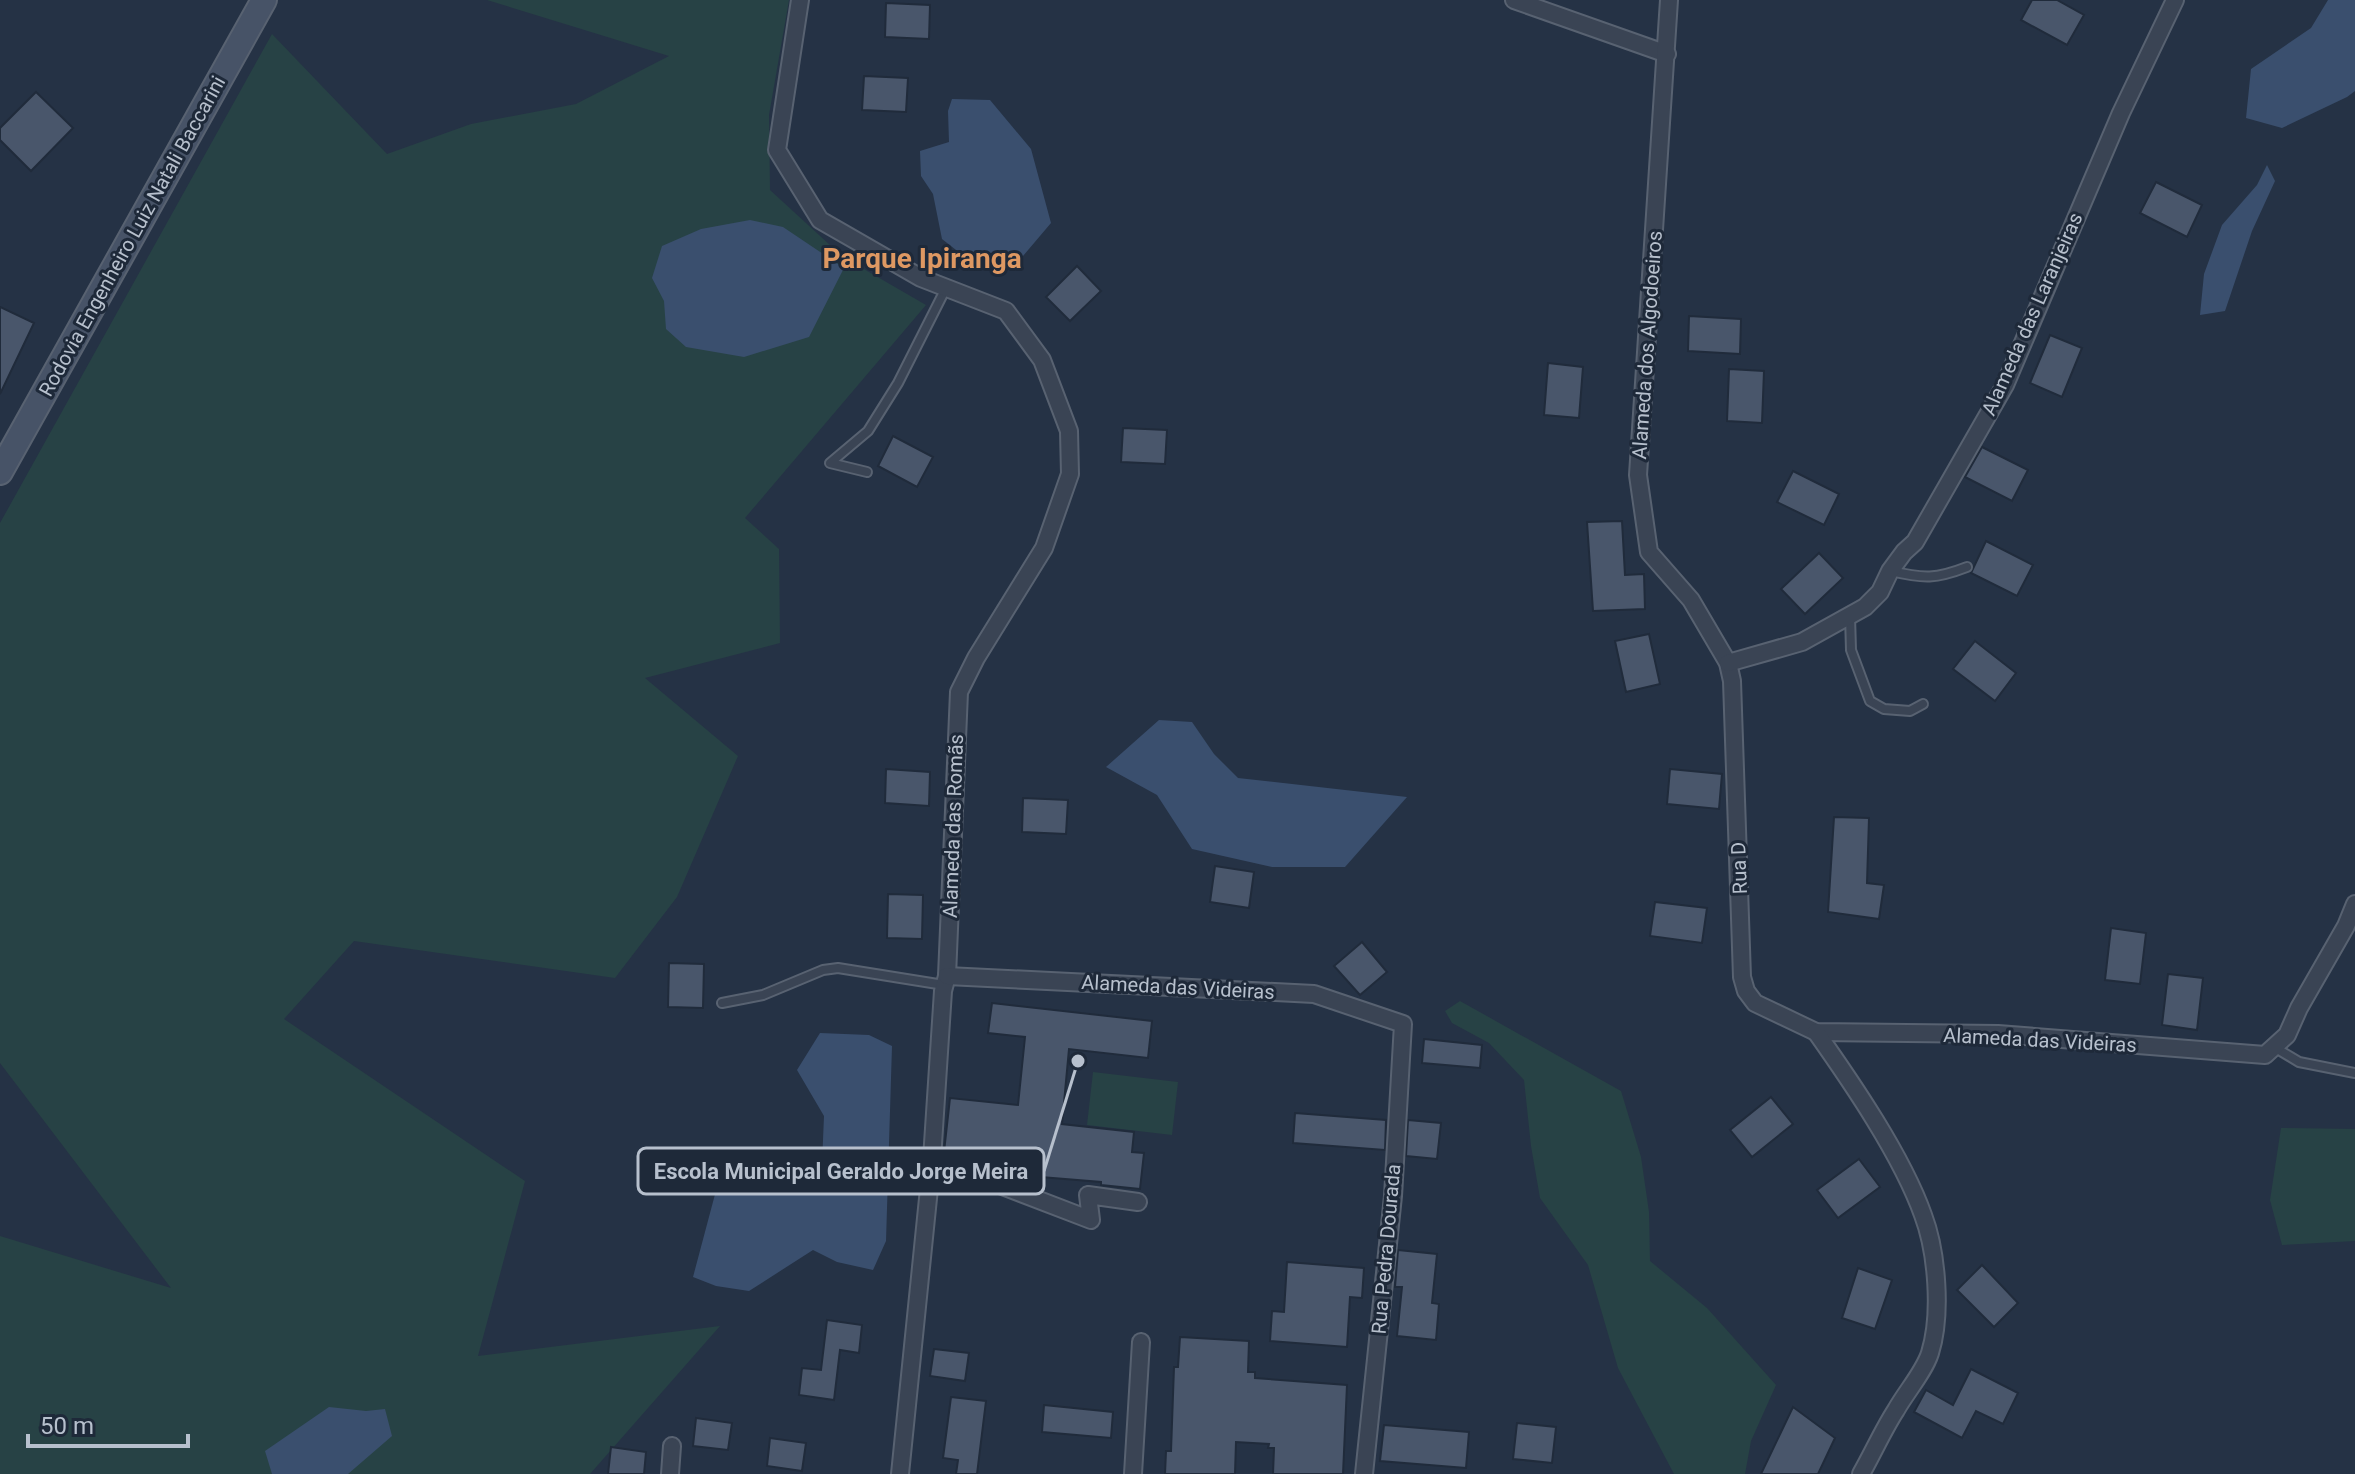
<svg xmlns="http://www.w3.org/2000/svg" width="2355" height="1474" viewBox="0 0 2355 1474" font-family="Roboto,sans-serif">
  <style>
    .green { fill: #274245 }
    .water { fill: #3a4f6e }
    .building { fill: #49566b; stroke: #202b3b; stroke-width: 2 }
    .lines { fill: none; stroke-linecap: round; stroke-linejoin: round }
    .lane-casing { stroke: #586271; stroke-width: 12 }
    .street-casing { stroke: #586271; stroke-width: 20 }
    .secondary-casing { stroke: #586271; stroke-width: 28 }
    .lane { stroke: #3a4454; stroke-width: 8 }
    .street { stroke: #3a4454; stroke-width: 16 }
    .secondary { stroke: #475367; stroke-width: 24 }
    .labels { text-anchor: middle; stroke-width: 6; stroke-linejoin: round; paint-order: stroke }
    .street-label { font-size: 20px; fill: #b7c0cd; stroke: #1e2939 }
    .district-label { font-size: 28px; font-weight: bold; fill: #de9862; stroke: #1e2939 }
    .leader { fill: none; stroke: #b7c0cd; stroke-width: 3 }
    .callout-dot { fill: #b7c0cd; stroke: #1e2939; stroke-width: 3 }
    .callout { fill: #1e2939; stroke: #b7c0cd; stroke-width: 3 }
    .callout-label { font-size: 22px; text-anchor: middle; font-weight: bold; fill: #b7c0cd }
  </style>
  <rect width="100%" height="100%" fill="#253245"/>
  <g class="green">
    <path d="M 487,0 L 789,0 L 769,115 L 770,190 L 843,257 L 926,305 L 745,518 L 779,549 L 780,643 L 645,678 L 738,756 L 677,897 L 615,978 L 354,941 L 284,1019 L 525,1181 L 478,1356 L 720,1326 L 590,1474 L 0,1474 L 0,1236 L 171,1288 L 0,1063 L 0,523 L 272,34 L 387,154 L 471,124 L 576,104 L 669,56 Z"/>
    <path d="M 1460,1001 L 1621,1091 L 1641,1157 L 1649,1212 L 1650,1261 L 1707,1308 L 1776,1385 L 1751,1441 L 1745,1474 L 1674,1474 L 1618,1368 L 1588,1265 L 1540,1198 L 1531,1146 L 1524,1080 L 1489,1043 L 1452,1023 L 1445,1011 Z"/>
    <path d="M 1093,1072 L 1178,1082 L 1172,1135 L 1087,1125 Z"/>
    <path d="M 2281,1128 L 2355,1129 L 2355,1241 L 2282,1245 L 2270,1200 Z"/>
  </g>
  <g class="water">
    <path d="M 2328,0 L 2355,0 L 2355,91 L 2347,97 L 2282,128 L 2246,118 L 2251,69 L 2311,28 Z"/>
    <path d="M 952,99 L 990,100 L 1031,149 L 1051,223 L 1023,256 L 992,269 L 965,257 L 942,239 L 933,194 L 921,176 L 920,151 L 949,142 L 948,111 Z"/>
    <path d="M 2267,165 L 2275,181 L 2252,231 L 2225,311 L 2200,315 L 2204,274 L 2222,225 L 2257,185 Z"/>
    <path d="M 750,220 L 783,227 L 844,268 L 809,337 L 744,357 L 686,347 L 666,329 L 664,301 L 652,278 L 662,246 L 701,229 Z"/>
    <path d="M 1159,720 L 1192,722 L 1214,754 L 1238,778 L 1407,797 L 1345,867 L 1272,867 L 1192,849 L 1157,795 L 1106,767 Z"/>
    <path d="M 820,1033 L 869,1035 L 892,1046 L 886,1241 L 873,1270 L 837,1262 L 813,1250 L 749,1291 L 716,1286 L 693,1277 L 726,1153 L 770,1168 L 785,1180 L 822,1164 L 824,1116 L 797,1070 Z"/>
    <path d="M 329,1407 L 366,1411 L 385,1409 L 392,1436 L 348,1474 L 272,1474 L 265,1451 Z"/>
  </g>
  <g class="building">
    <path d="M 2032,0 L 2057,0 L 2084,15 L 2067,45 L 2021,20 Z"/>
    <path d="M 886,3 L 930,5 L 929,39 L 885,37 Z"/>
    <path d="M 864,76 L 908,78 L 906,112 L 862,110 Z"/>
    <path d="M 36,92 L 73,128 L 31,171 L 0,140 L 0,128 Z"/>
    <path d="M 2156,182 L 2202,205 L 2187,237 L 2140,213 Z"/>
    <path d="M 1077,266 L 1101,291 L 1070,321 L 1046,297 Z"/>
    <path d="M 0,307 L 34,323 L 0,394 Z"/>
    <path d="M 1689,316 L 1741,319 L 1740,354 L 1688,351 Z"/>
    <path d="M 2050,335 L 2082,348 L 2062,397 L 2030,383 Z"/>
    <path d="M 1548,363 L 1583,367 L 1579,418 L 1544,415 Z"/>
    <path d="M 1729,369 L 1764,371 L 1762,423 L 1727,421 Z"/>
    <path d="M 1123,428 L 1167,430 L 1165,464 L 1121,462 Z"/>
    <path d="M 893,436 L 933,457 L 917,487 L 878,466 Z"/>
    <path d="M 1982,447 L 2028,470 L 2012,501 L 1965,477 Z"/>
    <path d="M 1793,471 L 1839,494 L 1824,525 L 1777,502 Z"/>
    <path d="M 1622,521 L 1625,575 L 1644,574 L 1645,609 L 1593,611 L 1587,522 Z"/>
    <path d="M 1986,541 L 2033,565 L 2017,596 L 1971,573 Z"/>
    <path d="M 1819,553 L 1843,578 L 1805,614 L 1781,589 Z"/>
    <path d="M 1649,634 L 1660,684 L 1626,692 L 1615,641 Z"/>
    <path d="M 1975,641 L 2016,673 L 1995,701 L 1953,669 Z"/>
    <path d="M 886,769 L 930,772 L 929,806 L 885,803 Z"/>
    <path d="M 1670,769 L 1722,774 L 1719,809 L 1667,804 Z"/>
    <path d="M 1023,798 L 1068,800 L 1066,834 L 1022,832 Z"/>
    <path d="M 1834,817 L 1869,818 L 1867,883 L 1884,885 L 1879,919 L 1828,912 Z"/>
    <path d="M 1215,866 L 1254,872 L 1249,908 L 1210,902 Z"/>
    <path d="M 888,894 L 923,895 L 922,939 L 887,938 Z"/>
    <path d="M 1655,902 L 1707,908 L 1702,943 L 1650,936 Z"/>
    <path d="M 2111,928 L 2146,933 L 2140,984 L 2105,980 Z"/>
    <path d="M 1362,942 L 1387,972 L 1360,995 L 1334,966 Z"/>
    <path d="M 669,963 L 704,964 L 703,1008 L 668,1007 Z"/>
    <path d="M 2168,974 L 2203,978 L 2197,1030 L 2162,1025 Z"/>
    <path d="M 992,1003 L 1152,1021 L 1148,1058 L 1069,1049 L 1062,1124 L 1134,1132 L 1132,1152 L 1144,1153 L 1140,1189 L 1101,1185 L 1101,1182 L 1004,1174 L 1005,1165 L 965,1160 L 944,1152 L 950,1098 L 1018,1105 L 1025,1037 L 988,1033 Z"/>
    <path d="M 1424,1039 L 1482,1045 L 1480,1068 L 1422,1063 Z"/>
    <path d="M 1771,1097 L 1793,1124 L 1752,1157 L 1730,1130 Z"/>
    <path d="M 1295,1113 L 1386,1120 L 1385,1150 L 1293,1143 Z"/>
    <path d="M 1408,1120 L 1441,1123 L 1437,1159 L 1406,1156 Z"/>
    <path d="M 1859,1159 L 1880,1187 L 1838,1218 L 1817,1190 Z"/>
    <path d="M 1398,1250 L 1437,1254 L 1432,1303 L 1439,1304 L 1436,1340 L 1397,1336 L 1402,1287 L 1395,1287 Z"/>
    <path d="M 1287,1262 L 1364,1268 L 1362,1298 L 1350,1297 L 1347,1347 L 1270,1341 L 1272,1311 L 1284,1312 Z"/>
    <path d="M 1982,1265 L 2018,1303 L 1994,1327 L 1957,1290 Z"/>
    <path d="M 1858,1268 L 1892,1280 L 1875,1329 L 1842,1318 Z"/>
    <path d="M 827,1320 L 862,1325 L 859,1353 L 840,1350 L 834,1400 L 799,1395 L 802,1368 L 821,1370 Z"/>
    <path d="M 1180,1337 L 1249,1341 L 1248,1372 L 1255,1372 L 1255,1378 L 1347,1385 L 1343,1474 L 1273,1474 L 1274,1448 L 1268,1448 L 1269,1444 L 1236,1442 L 1235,1474 L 1165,1474 L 1166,1451 L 1171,1451 L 1174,1367 L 1178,1367 Z"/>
    <path d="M 934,1349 L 969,1353 L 965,1381 L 930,1376 Z"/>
    <path d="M 1971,1369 L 2018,1393 L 2003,1424 L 1976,1411 L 1962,1438 L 1914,1412 L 1926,1390 L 1953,1405 Z"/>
    <path d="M 951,1397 L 986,1401 L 977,1474 L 956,1474 L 958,1460 L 943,1458 Z"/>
    <path d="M 1044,1405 L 1113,1412 L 1111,1438 L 1042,1432 Z"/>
    <path d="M 1793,1407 L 1835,1438 L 1818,1474 L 1761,1474 Z"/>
    <path d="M 696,1418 L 732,1423 L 728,1450 L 693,1446 Z"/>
    <path d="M 1517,1423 L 1556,1427 L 1552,1463 L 1513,1459 Z"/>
    <path d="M 1384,1425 L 1469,1432 L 1466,1468 L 1380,1461 Z"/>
    <path d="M 770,1438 L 806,1443 L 802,1471 L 767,1466 Z"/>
    <path d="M 611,1447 L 646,1452 L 644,1474 L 608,1474 Z"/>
  </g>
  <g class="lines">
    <g class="lane-casing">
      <g id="lane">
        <path d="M 867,472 L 830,463 L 868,431 L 898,383 L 946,288"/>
        <path d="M 1891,571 C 1924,579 1936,579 1967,567"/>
        <path d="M 1850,616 L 1851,650 L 1870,701 L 1884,709 L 1910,711 L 1923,704"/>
        <path d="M 722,1003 L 763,995 L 823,970 L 838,968 L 944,985"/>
        <path d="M 2274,1047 L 2299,1062 L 2355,1073"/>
      </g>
    </g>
    <g class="street-casing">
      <g id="street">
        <path d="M 800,0 L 777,150 L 820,220 L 921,278 L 1006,311 L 1042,360 L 1069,431 L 1070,474 L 1044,548 L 976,658 L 959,692 L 947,976 L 943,991 L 932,1159 L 900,1474"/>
        <path d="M 1514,0 L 1667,54"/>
        <path d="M 1669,0 L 1638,475 L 1649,552 L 1691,600 L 1728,663 L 1732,681 L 1742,977 L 1746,991 L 1755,1003 L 1816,1032 L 1998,1034 L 2265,1055 L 2287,1035 L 2299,1008 L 2346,926 L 2355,904"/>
        <path d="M 1728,663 L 1802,642 L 1865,607 L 1880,592 L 1890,571 L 1904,552 L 1915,542 L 2005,385 L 2121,113 L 2175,0"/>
        <path d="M 947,976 L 1314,994 L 1403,1024 L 1393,1196 L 1364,1474"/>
        <path d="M 1816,1032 C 1852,1083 1902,1156 1923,1215 C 1937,1252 1942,1314 1930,1353 C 1924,1372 1906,1392 1896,1410 C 1883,1430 1873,1453 1861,1474"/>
        <path d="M 932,1159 L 1091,1220 L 1088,1195 L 1138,1202"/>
        <path d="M 670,1474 L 672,1446"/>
        <path d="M 1133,1474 L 1141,1342"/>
      </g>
    </g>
    <g class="secondary-casing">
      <path id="secondary" d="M 0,472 L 264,0"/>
    </g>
    <use href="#lane" class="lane"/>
    <use href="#street" class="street"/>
    <use href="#secondary" class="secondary"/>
  </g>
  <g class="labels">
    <g class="street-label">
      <text transform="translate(132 236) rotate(-61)" y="7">Rodovia Engenheiro Luiz Natali Baccarini</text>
      <text transform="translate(2032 314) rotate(-66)" y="7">Alameda das Laranjeiras</text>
      <text transform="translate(1647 345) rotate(-86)" y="7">Alameda dos Algodoeiros</text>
      <text transform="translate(953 826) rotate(-88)" y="7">Alameda das Romãs</text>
      <text transform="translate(1739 868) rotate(-92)" y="7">Rua D</text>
      <text transform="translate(1178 987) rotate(3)" y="7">Alameda das Videiras</text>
      <text transform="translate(2040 1040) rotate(3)" y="7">Alameda das Videiras</text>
      <text transform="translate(1386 1249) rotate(-85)" y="7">Rua Pedra Dourada</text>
    </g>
    <g class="district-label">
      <text x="922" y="268">Parque Ipiranga</text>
    </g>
  </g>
  <path class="leader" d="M1078 1061L1044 1171"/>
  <circle class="callout-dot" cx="1078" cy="1061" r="8"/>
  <rect class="callout" x="638" y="1148" width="406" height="46" rx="8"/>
  <g class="callout-label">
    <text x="841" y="1179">Escola Municipal Geraldo Jorge Meira</text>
  </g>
  <path d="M28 1434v12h160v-12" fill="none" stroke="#b7c0cd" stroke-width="4"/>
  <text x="40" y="1434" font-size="24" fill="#b7c0cd" stroke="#1e2939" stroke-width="6" paint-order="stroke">50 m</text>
</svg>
